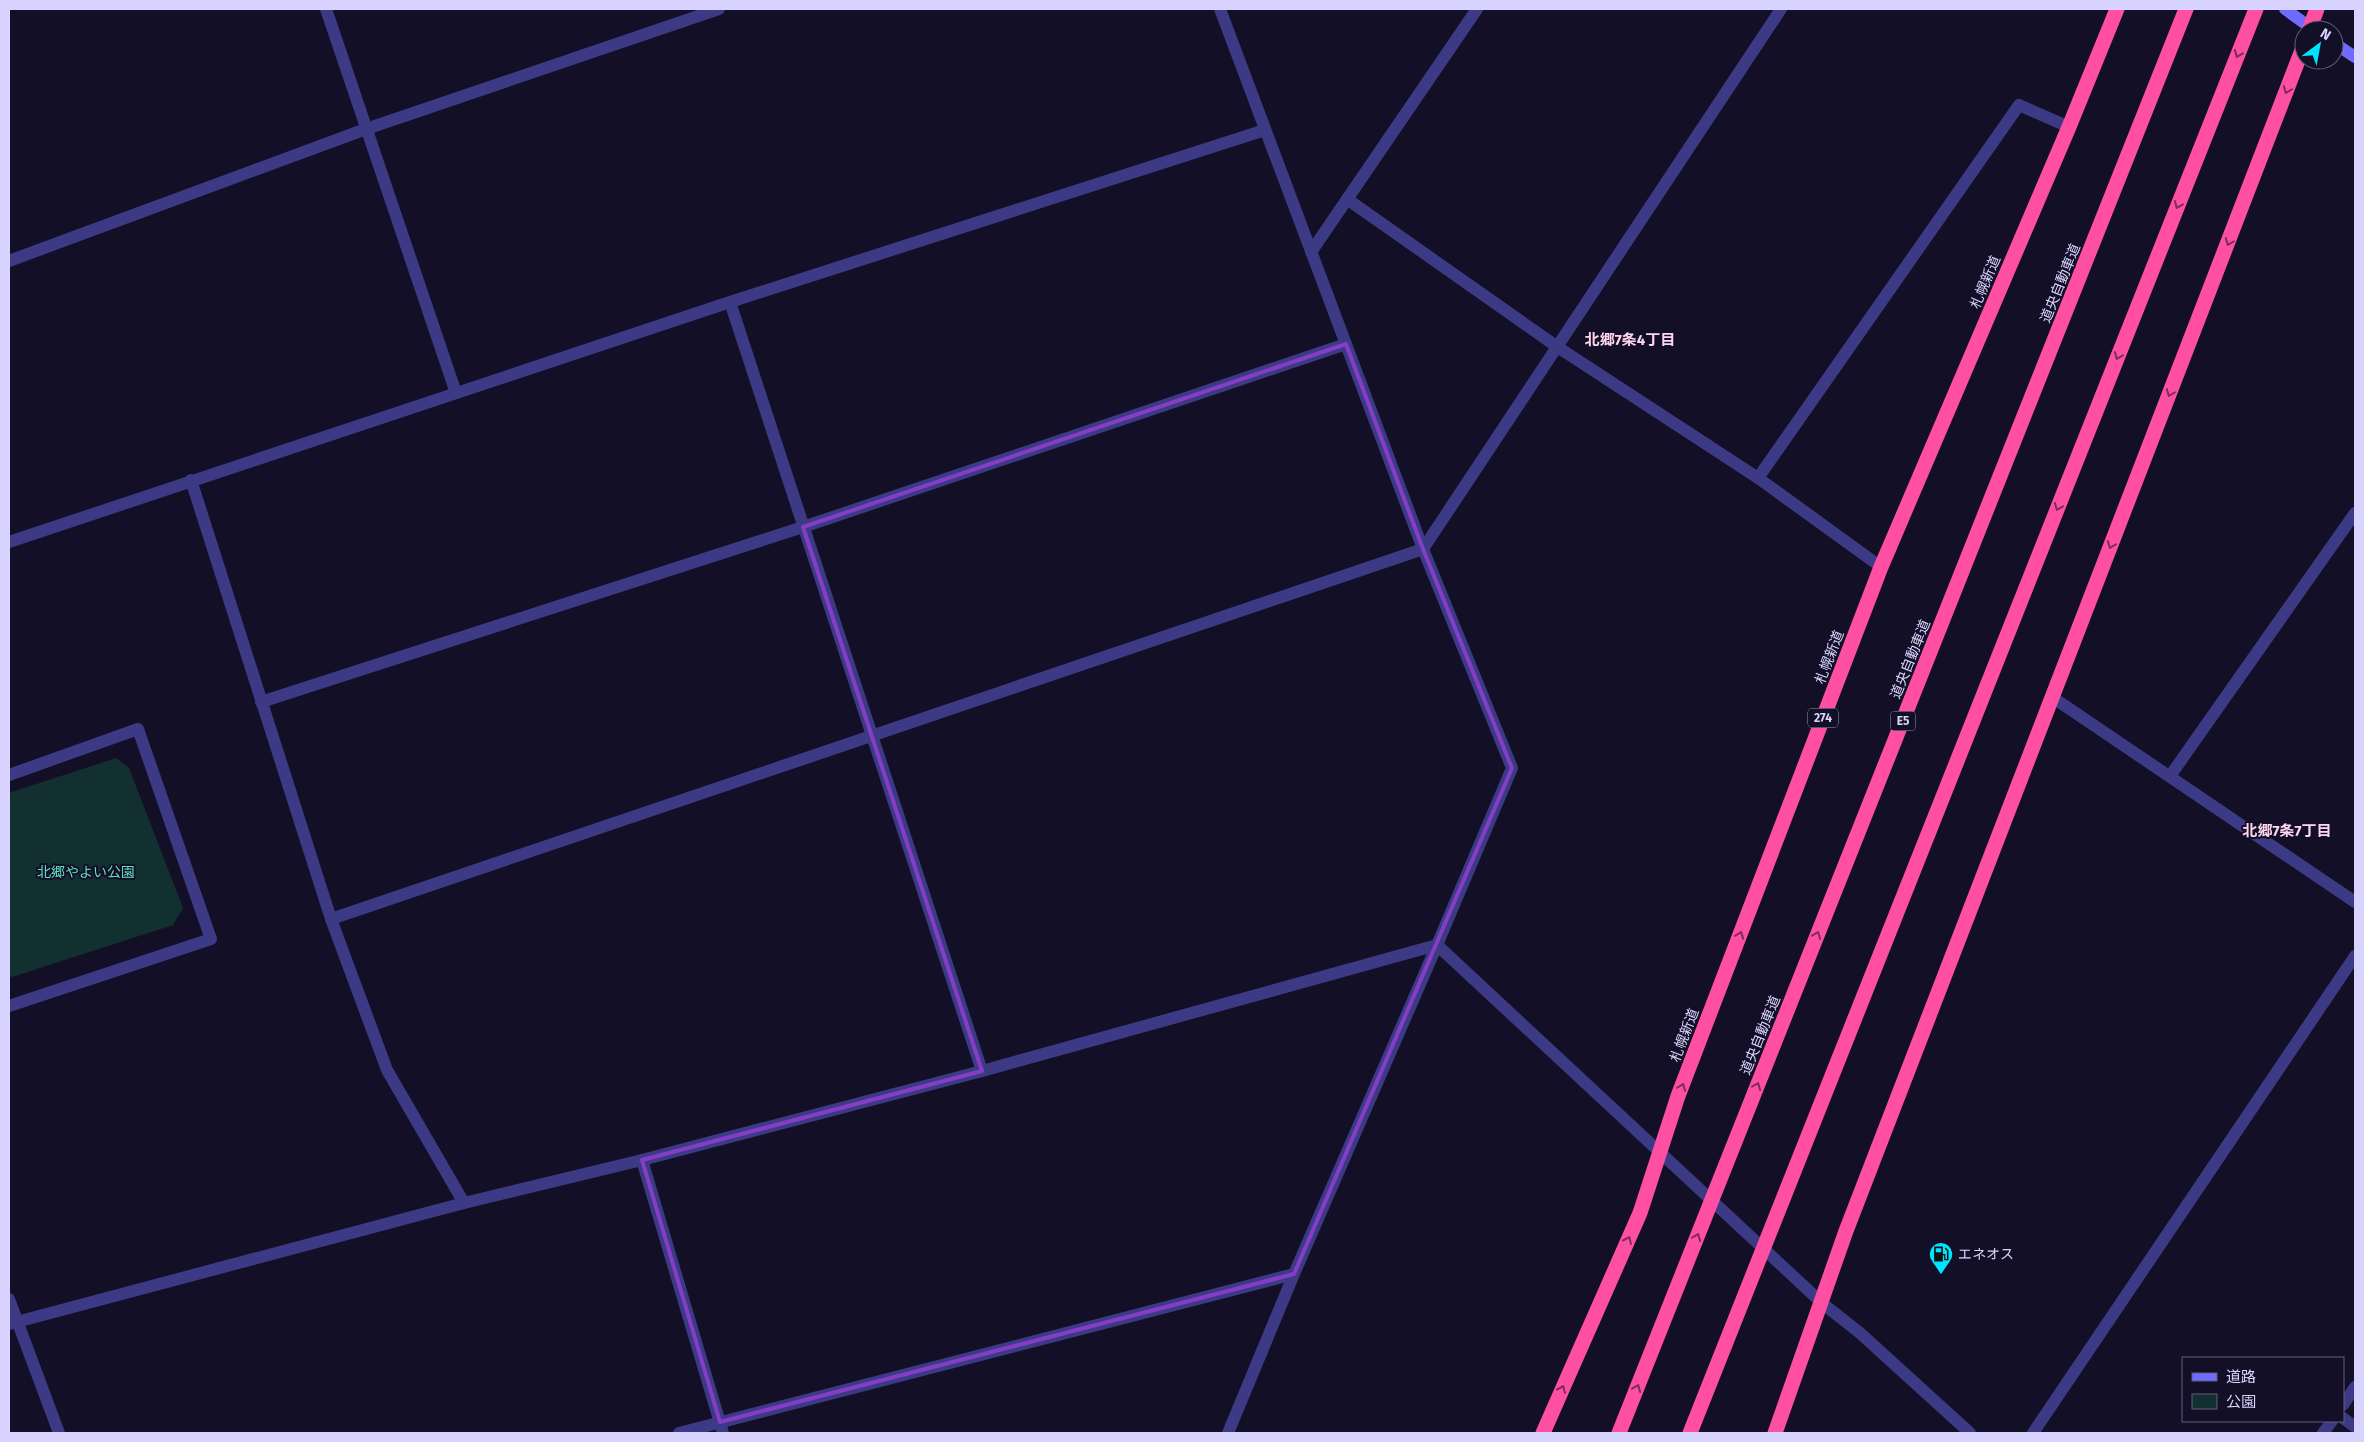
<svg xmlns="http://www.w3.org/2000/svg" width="2364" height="1442" viewBox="0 0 2364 1442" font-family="'Fira Sans','Noto Sans JP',sans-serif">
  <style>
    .green { fill: #12302f }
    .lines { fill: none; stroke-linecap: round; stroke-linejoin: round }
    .street { stroke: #3d3a85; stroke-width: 12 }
    .secondary { stroke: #6f6bff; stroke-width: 12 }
    .highway { stroke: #ff4fa3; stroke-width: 15 }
    .highway-bridge { stroke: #ff4fa3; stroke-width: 15 }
    .oneway { stroke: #7d2c5e }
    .marked { fill: none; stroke: #843dc5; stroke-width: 4; stroke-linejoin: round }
    .labels { text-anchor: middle; stroke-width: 4; stroke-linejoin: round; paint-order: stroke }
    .shield { fill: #130f26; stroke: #9e99be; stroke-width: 1 }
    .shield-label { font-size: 12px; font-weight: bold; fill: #d9d4ff }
    .street-label { font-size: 14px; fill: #d9d4ff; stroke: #130f26 }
    .park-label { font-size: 14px; fill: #5fe0c0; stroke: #130f26 }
    .poi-label { font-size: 14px; fill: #d9d4ff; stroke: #130f26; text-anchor: start }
    .neighbourhood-label { font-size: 15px; font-weight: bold; fill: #ffd6f0; stroke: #130f26 }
  </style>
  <rect width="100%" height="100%" fill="#130f26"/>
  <path class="green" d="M 116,758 L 129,768 L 183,908 L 173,925 L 9,978 L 9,793 Z"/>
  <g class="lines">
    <g class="street">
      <path d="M 326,9 L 456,393"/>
      <path d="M 1220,9 L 1423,549 L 1512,768 L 1437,945 L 1822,1303 L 1860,1333 L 1970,1433"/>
      <path d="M 1347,199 L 1556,346 L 1758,478 L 1881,567"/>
      <path d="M 1311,252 L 1477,9"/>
      <path d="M 9,261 L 366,129 L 719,9"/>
      <path d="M 730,302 L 982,1071"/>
      <path d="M 1758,478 L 2019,105 L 2069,127"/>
      <path d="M 191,480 L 331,919 L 387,1070 L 464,1203"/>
      <path d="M 9,542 L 730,302 L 1265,130"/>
      <path d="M 2052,697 L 2355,902"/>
      <path d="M 261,702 L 803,527 L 1346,344"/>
      <path d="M 9,775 L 138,729 L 211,939 L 9,1006"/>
      <path d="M 2170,776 L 2355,513"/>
      <path d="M 331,919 L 1423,549 L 1781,9"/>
      <path d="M 642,1160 L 723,1433"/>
      <path d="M 9,1299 L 59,1433"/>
      <path d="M 9,1324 L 464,1203 L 642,1160 L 982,1071 L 1437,945"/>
      <path d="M 2343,1405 L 2355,1387"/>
      <path d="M 2343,1418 L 2355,1427"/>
      <path d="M 679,1433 L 1294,1274"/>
      <path d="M 1228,1433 L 1294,1274 L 1437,945"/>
      <path d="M 2033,1433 L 2355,956"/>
      <path d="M 2323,1433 L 2332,1421"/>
    </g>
    <g class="secondary">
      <path d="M 2285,9 L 2314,30"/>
      <path d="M 2334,43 L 2355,57"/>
    </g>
    <g class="highway">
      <path d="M 2309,30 L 2317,9"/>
      <path d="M 1543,1433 L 1640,1213 L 1678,1096 L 1881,567 L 2069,127 L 2117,9"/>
      <path d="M 1775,1433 L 1846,1231 L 2304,45"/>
    </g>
    <g class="highway-bridge">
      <path d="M 1619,1433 L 2186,9"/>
      <path d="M 1690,1433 L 2256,9"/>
    </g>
  </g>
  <defs><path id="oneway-chevron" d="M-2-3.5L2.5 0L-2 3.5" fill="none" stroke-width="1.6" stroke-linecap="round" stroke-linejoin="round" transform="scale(1.25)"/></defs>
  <g class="oneway">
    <use href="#oneway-chevron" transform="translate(2238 54) rotate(112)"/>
    <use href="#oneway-chevron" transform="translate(2287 90) rotate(111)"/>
    <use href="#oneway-chevron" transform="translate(2178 205) rotate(112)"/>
    <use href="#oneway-chevron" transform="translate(2229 242) rotate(111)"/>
    <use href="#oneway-chevron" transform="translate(2118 356) rotate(112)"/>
    <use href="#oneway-chevron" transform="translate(2170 393) rotate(111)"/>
    <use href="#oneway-chevron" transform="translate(2058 507) rotate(112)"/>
    <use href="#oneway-chevron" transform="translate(2111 545) rotate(111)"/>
    <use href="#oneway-chevron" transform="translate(1740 935) rotate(-69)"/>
    <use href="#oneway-chevron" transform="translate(1817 935) rotate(-68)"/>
    <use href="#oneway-chevron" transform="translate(1757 1086) rotate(-68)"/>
    <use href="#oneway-chevron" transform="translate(1682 1087) rotate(-69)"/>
    <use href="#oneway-chevron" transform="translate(1697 1237) rotate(-68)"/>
    <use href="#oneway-chevron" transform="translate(1628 1240) rotate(-66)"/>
    <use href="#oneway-chevron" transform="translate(1637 1388) rotate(-68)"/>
    <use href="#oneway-chevron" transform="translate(1562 1389) rotate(-66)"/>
  </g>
  <path class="marked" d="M 1346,344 L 1423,549 L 1512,768 L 1294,1274 L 720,1422 L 642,1160 L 982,1071 L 803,527 Z"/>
  <defs>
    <g id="fuel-pin" transform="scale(1.25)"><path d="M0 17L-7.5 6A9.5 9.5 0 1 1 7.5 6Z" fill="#00e5ff" stroke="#130f26"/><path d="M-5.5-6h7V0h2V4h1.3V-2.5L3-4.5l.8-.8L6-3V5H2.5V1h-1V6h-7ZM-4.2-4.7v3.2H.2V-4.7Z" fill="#111"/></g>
  </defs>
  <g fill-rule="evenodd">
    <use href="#fuel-pin" x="1941" y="1254"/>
  </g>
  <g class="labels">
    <g class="shield">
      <rect x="1808" y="708.5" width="30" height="19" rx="4"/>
      <rect x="1890.5" y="711.5" width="25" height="19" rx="4"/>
    </g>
    <g class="shield-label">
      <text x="1823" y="722">274</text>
      <text x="1903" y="725">E5</text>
    </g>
    <g class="street-label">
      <text transform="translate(1985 282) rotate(-67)" y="5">札幌新道</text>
      <text transform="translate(2060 283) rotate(-68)" y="5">道央自動車道</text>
      <text transform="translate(1829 657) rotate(-69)" y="5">札幌新道</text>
      <text transform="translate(1910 659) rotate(-68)" y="5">道央自動車道</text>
      <text transform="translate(1684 1035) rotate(-69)" y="5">札幌新道</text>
      <text transform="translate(1760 1035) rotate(-68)" y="5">道央自動車道</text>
    </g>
    <g class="park-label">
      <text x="86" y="877">北郷やよい公園</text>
    </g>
    <g class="poi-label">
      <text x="1958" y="1259">エネオス</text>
    </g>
    <g class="neighbourhood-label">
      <text x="1630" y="345">北郷7条4丁目</text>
      <text x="2287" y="836">北郷7条7丁目</text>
    </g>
  </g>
  <rect width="2364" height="1442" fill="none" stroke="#d9d4ff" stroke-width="20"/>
  <rect x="2182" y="1357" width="162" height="65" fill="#130f26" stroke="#625e7d"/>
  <rect x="2192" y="1373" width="25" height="8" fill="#6f6bff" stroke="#625e7d"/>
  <text x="2226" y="1382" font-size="15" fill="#d9d4ff">道路</text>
  <rect x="2192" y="1394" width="25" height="15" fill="#12302f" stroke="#625e7d"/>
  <text x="2226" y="1407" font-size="15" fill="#d9d4ff">公園</text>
  <g transform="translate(2319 45) rotate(32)"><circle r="24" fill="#130f26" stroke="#625e7d"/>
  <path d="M0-4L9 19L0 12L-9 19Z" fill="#00e5ff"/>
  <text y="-8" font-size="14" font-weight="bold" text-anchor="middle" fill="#d9d4ff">N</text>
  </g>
</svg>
